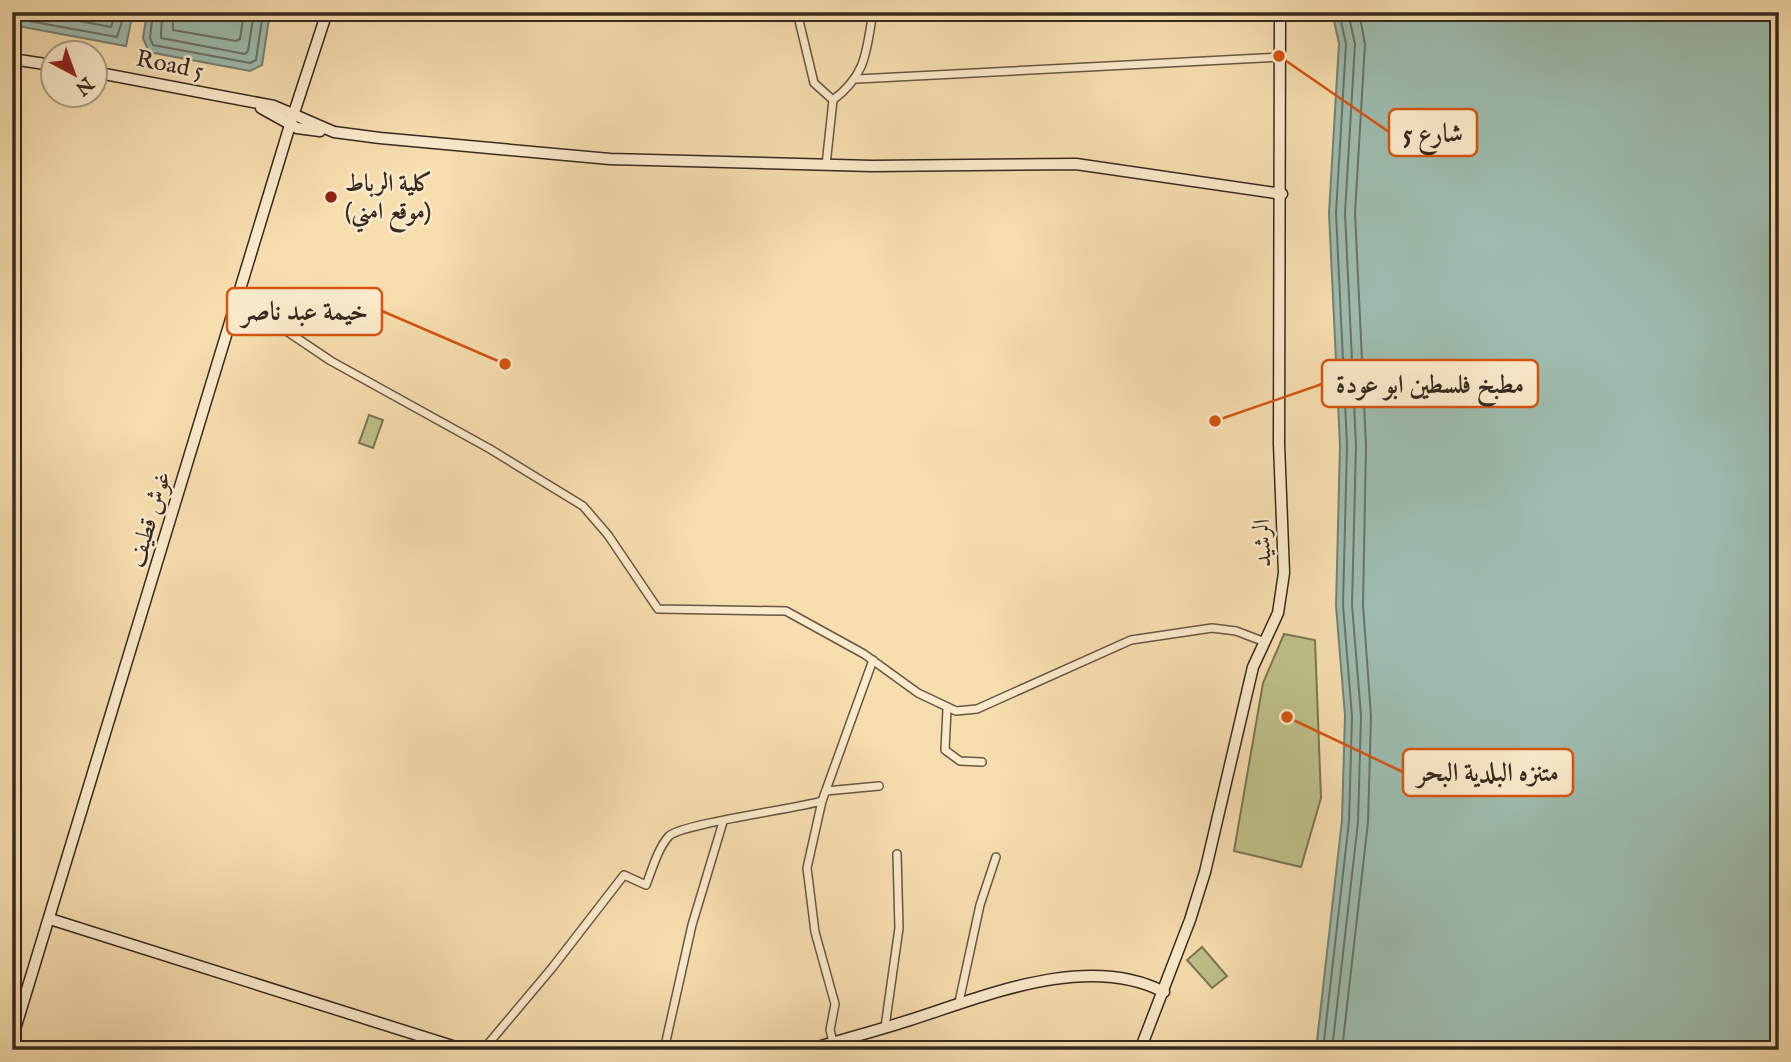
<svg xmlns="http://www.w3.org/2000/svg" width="1791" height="1062" viewBox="0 0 1791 1062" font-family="'IM FELL English',Amiri,serif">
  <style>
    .green { fill: #bfc189; stroke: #7a7554; stroke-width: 2 }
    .water { fill: #9dbcaf; stroke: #748175; stroke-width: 2 }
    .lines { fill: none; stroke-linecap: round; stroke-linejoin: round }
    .shore { stroke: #6a7267; stroke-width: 2 }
    .street-casing { stroke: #665643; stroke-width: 10 }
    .secondary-casing { stroke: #36291f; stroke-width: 13 }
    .street { stroke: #faeacb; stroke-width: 7 }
    .secondary { stroke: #faeacb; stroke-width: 10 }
    .poi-dot { fill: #8f2418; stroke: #faeacb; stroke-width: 2.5 }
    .labels { text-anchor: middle; stroke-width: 5; stroke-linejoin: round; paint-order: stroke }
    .street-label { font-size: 24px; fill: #36291f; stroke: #faeacb }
    .poi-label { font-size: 24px; font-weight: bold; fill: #36291f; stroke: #faeacb; text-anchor: start }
    .leader { fill: none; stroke: #d6540e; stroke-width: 2.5 }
    .callout-dot { fill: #d6540e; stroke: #faeacb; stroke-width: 2.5 }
    .callout { fill: #faeacb; stroke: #d6540e; stroke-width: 2.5 }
    .callout-label { font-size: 26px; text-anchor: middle; font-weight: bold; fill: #36291f }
  </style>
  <rect width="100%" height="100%" fill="#f7deaf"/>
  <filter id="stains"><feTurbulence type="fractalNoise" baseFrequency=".00286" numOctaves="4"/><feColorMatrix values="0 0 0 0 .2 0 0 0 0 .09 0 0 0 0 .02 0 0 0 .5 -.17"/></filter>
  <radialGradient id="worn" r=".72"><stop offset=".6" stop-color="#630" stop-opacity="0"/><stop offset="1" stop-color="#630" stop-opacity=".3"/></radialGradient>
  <g class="green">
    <path d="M 369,415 L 383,420 L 373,448 L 359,443 Z"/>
    <path d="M 1284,634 L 1315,640 L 1321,798 L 1301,867 L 1234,851 L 1263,683 Z"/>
    <path d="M 1202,947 L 1227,976 L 1212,988 L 1187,960 Z"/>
  </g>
  <g class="water">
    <path d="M 12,12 L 133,12 L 126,46 L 12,25 Z"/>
    <path d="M 147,12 L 270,12 L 262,65 L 250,71 L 149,52 L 143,38 Z"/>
    <path d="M 1332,12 L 1779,12 L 1779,1050 L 1316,1050 L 1342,820 L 1345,715 L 1336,606 L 1340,445 L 1329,213 L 1339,43 Z"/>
  </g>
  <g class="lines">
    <g class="shore">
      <path d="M 32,12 L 111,27 L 116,12"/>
      <path d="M 153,12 L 150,38 L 153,45 L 250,63 L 256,60 L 263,12"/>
      <path d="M 162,12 L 161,38 L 245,54 L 248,51 L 254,12"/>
      <path d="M 173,12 L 173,30 L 236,41 L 240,39 L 244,12"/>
      <path d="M 12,18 L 117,37 L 125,12"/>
      <path d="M 1323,1050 L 1349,821 L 1352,716 L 1343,605 L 1347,445 L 1336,213 L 1346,44 L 1339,12"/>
      <path d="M 1332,1050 L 1358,822 L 1361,716 L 1352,605 L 1356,445 L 1345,213 L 1355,44 L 1348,12"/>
      <path d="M 1342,1050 L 1368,822 L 1371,716 L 1363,605 L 1366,445 L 1355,213 L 1365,44 L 1359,12"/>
    </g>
    <g class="street-casing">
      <g id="street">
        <path d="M 797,12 L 814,83 L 833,100"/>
        <path d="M 857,79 L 1281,57"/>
        <path d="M 826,165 L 833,100 C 867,74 866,52 873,12"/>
        <path d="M 237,303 L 252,308 L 331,361 L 490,449 L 583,506 L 608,535 L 658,609 L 786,611 L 864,654 L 918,693 L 956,711 L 977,709 L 1131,640 L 1212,628 L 1236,631 L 1265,642"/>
        <path d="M 947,709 L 945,750 L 960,761 L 982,762"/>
        <path d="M 826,791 L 879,786"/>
        <path d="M 959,1002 L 980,905 L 996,857"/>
        <path d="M 885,1027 L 899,928 L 897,854"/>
        <path d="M 833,1042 L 830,1030 L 835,1004 L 815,932 L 807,868 L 822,801 L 873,660"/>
        <path d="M 483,1050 L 552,968 L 624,875 L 646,885 C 652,870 658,848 669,836 C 681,824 794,809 822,801"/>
        <path d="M 664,1050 L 692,925 L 723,822"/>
      </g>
    </g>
    <g class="secondary-casing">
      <g id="secondary">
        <path d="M 12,59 L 52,65"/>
        <path d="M 94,72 L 274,106 L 334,132 L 380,138 L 610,159 L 872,166 L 1076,164 L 1282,194"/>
        <path d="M 261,108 L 297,128 L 320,131"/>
        <path d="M 50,919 L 465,1050"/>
        <path d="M 12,1039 L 290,125 L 327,12"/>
        <path d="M 807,1050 C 841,1040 876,1031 910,1020 C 985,996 1088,952 1164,992"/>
        <path d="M 1140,1050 L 1190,920 L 1205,872 L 1253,667 L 1278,613 L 1284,573 L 1279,444 L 1280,12"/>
      </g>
    </g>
    <use href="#street" class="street"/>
    <use href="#secondary" class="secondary"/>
  </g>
  <circle class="poi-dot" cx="331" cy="197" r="7"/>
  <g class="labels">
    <g class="street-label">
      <text transform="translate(170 64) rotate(11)" y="8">Road 5</text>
      <text transform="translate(149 519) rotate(-73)" y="8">غوش قطيف</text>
      <text transform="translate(1262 543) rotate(-91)" y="8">الرشيد</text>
    </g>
    <g class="poi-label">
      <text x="345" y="191">كلية الرباط<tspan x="345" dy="28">(موقع امني)</tspan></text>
    </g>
  </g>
  <path class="leader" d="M1279 56L1389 132M505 364L382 311M1215 421L1322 384M1287 717L1403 772"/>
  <g class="callout-dot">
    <circle cx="1279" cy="56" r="7"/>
    <circle cx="505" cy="364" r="7"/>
    <circle cx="1215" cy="421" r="7"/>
    <circle cx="1287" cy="717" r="7"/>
  </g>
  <g class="callout">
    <rect x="1389" y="109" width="88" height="47" rx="7"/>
    <rect x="227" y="288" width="155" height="47" rx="7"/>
    <rect x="1322" y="360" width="216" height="47" rx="7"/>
    <rect x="1403" y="749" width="170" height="47" rx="7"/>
  </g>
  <g class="callout-label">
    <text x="1433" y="142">شارع 5</text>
    <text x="305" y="320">خيمة عبد ناصر</text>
    <text x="1430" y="393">مطبخ فلسطين ابو عودة</text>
    <text x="1488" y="781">متنزه البلدية البحر</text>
  </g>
  <rect width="1791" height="1062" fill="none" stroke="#f7deaf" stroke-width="42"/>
  <rect x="14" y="14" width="1763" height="1034" fill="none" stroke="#36291f" stroke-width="3.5"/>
  <rect x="21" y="21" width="1749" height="1020" fill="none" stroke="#36291f" stroke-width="2"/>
  <g transform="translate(74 74) rotate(139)"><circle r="33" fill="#faeacb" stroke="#ac9d86" stroke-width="2"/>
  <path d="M0-5L12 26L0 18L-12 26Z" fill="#8f2418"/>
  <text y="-10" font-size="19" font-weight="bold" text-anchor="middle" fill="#36291f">N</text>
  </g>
  <rect width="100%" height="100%" filter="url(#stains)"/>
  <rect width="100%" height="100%" fill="url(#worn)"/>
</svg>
